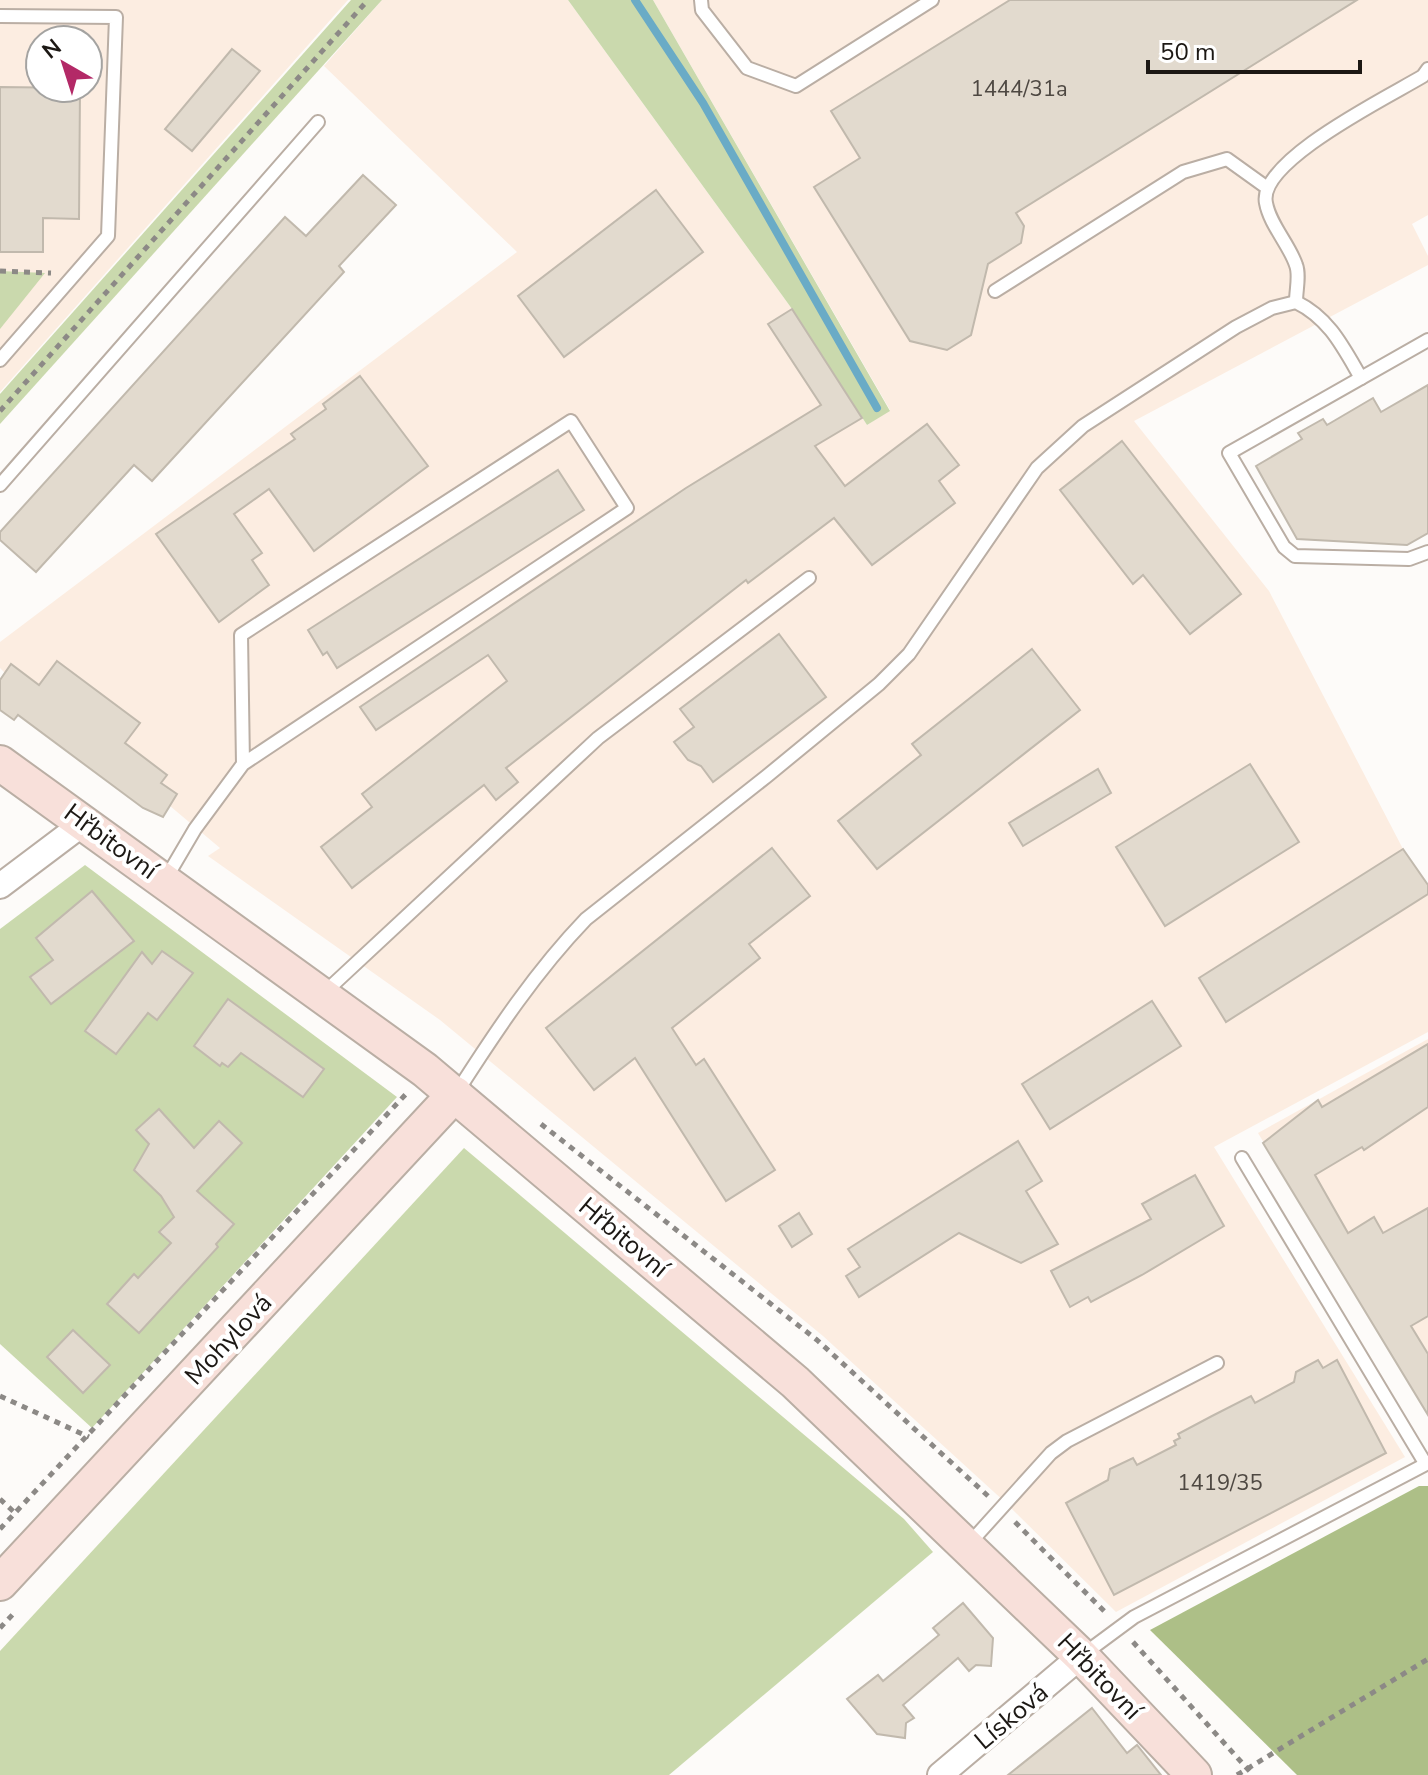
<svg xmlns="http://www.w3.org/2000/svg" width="1428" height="1775" viewBox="0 0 1428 1775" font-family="'Nunito Sans',sans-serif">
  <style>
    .built { fill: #fcede1; fill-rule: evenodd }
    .green { fill: #cad9ad }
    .forest { fill: #adbf87 }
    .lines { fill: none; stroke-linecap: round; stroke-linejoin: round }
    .stream { stroke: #6aabc6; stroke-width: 8 }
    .building { fill: #e2dace; stroke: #c1b9ad; stroke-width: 2 }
    .lane-casing { stroke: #baaea4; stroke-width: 16 }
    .street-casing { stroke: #baaea4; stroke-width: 28 }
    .secondary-casing { stroke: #baaea4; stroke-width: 38 }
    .path { stroke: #8c8986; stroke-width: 5; stroke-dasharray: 6 6; stroke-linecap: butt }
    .lane { stroke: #fff; stroke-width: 12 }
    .street { stroke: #fff; stroke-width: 24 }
    .secondary { stroke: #f8e0da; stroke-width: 34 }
    .labels { text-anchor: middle; stroke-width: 8; stroke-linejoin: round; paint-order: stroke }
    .number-label { font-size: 22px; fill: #4e4842 }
    .street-label { font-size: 26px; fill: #1c1814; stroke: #fff }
  </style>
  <rect width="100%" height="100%" fill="#fdfbf9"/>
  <g class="built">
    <path d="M 0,0 L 348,0 L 0,392 ZM 40,40 L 88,40 L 88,88 L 40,88 Z"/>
    <path d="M 382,0 L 568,0 L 792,309 L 867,425 L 890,410 L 653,0 L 1428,0 L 1428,215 L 1412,224 L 1428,256 L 1428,265 L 1134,421 L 1269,591 L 1403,849 L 1428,885 L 1428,1032 L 1214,1147 L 1405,1457 L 1116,1612 L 1006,1503 L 823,1336 L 440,1020 L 208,856 L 220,848 L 170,806 L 177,794 L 162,783 L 167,774 L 125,743 L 140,723 L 57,661 L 39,685 L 12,665 L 5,673 L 0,668 L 0,642 L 517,252 L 324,66 Z"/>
    <path d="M 1428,1039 L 1428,1415 L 1258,1133 Z"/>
  </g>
  <g class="green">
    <path d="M 351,0 L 382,0 L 0,424 L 0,394 Z"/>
    <path d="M 568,0 L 653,0 L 890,411 L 867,425 L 792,309 Z"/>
    <path d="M 0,271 L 45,273 L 0,329 Z"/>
    <path d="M 85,865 L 397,1097 L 92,1428 L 0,1344 L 0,929 Z"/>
    <path d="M 464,1148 L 904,1519 L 933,1552 L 669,1775 L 0,1775 L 0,1651 Z"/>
  </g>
  <path class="forest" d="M 1419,1486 L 1428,1486 L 1428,1775 L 1297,1775 L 1150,1630 Z"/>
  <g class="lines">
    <path class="stream" d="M 635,0 L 703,103 L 877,408"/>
  </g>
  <g class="building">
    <path d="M 1010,0 L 1357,0 L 1016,213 L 1024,226 L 1021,243 L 988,264 L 971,335 L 947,350 L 910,341 L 814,187 L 860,158 L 831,111 Z"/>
    <path d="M 232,49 L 260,71 L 192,151 L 165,129 Z"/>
    <path d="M 0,87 L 80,88 L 79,219 L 43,218 L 43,252 L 0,252 Z"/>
    <path d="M 363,175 L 396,205 L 339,266 L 344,272 L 152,481 L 134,465 L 36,572 L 0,540 L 0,532 L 285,217 L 306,236 Z"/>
    <path d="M 656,190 L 703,252 L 564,357 L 518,296 Z"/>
    <path d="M 792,309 L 862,418 L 815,446 L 845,486 L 927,424 L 959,465 L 939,481 L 955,503 L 872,565 L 834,518 L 748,583 L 746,580 L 506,768 L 518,782 L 496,800 L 484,785 L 352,888 L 321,847 L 372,807 L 362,794 L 507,681 L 488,655 L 376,730 L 360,707 L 686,488 L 821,405 L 768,324 Z"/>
    <path d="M 360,376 L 428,466 L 314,551 L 269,489 L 234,514 L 262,553 L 252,560 L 269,585 L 219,622 L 156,534 L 295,439 L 291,434 L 326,409 L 323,404 Z"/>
    <path d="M 1428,385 L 1428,533 L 1407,545 L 1297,539 L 1256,466 L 1302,439 L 1298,433 L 1323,419 L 1327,425 L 1373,398 L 1381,412 Z"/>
    <path d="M 1122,441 L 1241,594 L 1190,634 L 1143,575 L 1133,584 L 1060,490 Z"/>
    <path d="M 558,470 L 584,510 L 337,668 L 327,652 L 323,655 L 308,630 Z"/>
    <path d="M 779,634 L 826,697 L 713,782 L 701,766 L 688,760 L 674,742 L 694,727 L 680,709 Z"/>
    <path d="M 1032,649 L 1080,710 L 877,869 L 838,821 L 921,755 L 912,744 Z"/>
    <path d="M 57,661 L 140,723 L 125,743 L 167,775 L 161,783 L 177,794 L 163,817 L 143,808 L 18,715 L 14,720 L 0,710 L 0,680 L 11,664 L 39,685 Z"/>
    <path d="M 1250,764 L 1299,842 L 1165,926 L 1116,847 Z"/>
    <path d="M 1098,769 L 1111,793 L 1023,846 L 1009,823 Z"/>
    <path d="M 772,848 L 810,896 L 749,944 L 760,958 L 672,1028 L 696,1065 L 704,1059 L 775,1170 L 726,1201 L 635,1058 L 594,1090 L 546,1028 Z"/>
    <path d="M 1403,849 L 1428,885 L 1428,894 L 1226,1022 L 1199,978 Z"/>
    <path d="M 92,891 L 134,941 L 51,1004 L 30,977 L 53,960 L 36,938 Z"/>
    <path d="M 162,951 L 193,973 L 157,1020 L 148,1013 L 116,1054 L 85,1031 L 142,952 L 152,964 Z"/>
    <path d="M 228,999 L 324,1069 L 303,1097 L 241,1053 L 228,1067 L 222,1063 L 220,1066 L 194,1046 Z"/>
    <path d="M 1152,1001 L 1181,1046 L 1050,1129 L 1022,1084 Z"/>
    <path d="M 1428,1044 L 1428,1107 L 1364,1150 L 1362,1147 L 1315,1175 L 1348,1233 L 1374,1217 L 1383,1233 L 1428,1208 L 1428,1316 L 1411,1326 L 1428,1354 L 1428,1415 L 1263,1143 L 1318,1100 L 1322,1107 Z"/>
    <path d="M 159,1109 L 194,1148 L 219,1121 L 242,1143 L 197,1191 L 234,1224 L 216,1244 L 218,1247 L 139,1333 L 107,1304 L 134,1274 L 138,1278 L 171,1243 L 159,1232 L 174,1217 L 161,1196 L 134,1170 L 149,1144 L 136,1130 Z"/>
    <path d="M 1018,1141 L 1042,1181 L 1026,1191 L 1058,1244 L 1021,1263 L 959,1233 L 859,1297 L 846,1276 L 860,1267 L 848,1249 Z"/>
    <path d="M 1195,1175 L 1224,1226 L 1142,1275 L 1091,1302 L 1088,1297 L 1070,1307 L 1051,1271 L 1151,1219 L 1142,1204 Z"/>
    <path d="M 799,1213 L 812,1234 L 792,1247 L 779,1226 Z"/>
    <path d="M 73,1330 L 110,1365 L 83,1393 L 47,1357 Z"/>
    <path d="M 1318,1360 L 1323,1368 L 1337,1360 L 1386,1453 L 1114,1595 L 1066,1503 L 1108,1480 L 1110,1469 L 1133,1458 L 1137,1465 L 1176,1445 L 1174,1441 L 1180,1438 L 1178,1434 L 1212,1416 L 1251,1396 L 1255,1403 L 1294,1382 L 1296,1372 Z"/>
    <path d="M 963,1603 L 993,1638 L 991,1666 L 976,1665 L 969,1671 L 958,1658 L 903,1705 L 914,1718 L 906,1723 L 905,1738 L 877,1734 L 847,1699 L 878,1675 L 883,1681 L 939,1635 L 933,1628 Z"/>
    <path d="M 1092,1708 L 1127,1753 L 1137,1745 L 1161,1775 L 1008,1775 Z"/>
  </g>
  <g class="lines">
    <g class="lane-casing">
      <g id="lane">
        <path d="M 701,0 L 702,10 L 747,68 L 796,86 L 932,0"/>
        <path d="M 0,16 L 116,17 L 108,236 L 0,360"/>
        <path d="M 995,291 L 1183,172 L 1227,159 L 1266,187"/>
        <path d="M 1296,302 C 1296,290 1300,275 1296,265 C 1289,244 1270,225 1266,203 C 1257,161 1390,96 1423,76 L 1428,69"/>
        <path d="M 1428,340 L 1229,453 L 1284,547 L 1295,556 L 1409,559 L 1428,552"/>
        <path d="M 0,485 L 318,122"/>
        <path d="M 165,880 L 195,829 L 243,764 L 627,508 L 571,421 L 241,635 L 243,764"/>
        <path d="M 324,993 L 598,738 L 809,578"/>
        <path d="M 457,1092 C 496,1031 536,971 586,919 L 767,776 L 879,684 L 909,654 L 1037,468 L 1083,426 L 1236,327 L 1272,308 L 1296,302 C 1329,318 1343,347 1361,378"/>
        <path d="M 1242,1158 L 1425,1463"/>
        <path d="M 968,1545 L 1051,1453 L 1067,1441 L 1217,1363"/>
        <path d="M 1084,1654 L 1134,1617 L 1428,1463"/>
      </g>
    </g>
    <g class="street-casing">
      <g id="street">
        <path d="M 0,886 L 85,822"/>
        <path d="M 940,1775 L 1081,1656"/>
      </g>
    </g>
    <g class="secondary-casing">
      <g id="secondary">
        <path d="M 0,763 L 425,1070 L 795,1382 L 1081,1656 L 1194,1775"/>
        <path d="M 0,1583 L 455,1094"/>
      </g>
    </g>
    <g class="path">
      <path d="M 0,271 L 51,273"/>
      <path d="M 0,411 L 368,0"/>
      <path d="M 541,1124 L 817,1340 L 988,1496"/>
      <path d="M 0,1396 L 89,1437"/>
      <path d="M 0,1499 L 15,1513"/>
      <path d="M 1015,1522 L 1107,1614"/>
      <path d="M 0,1529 L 406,1094"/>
      <path d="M 0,1628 L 16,1611"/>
      <path d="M 1133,1642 L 1253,1775"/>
      <path d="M 1237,1775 L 1428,1659"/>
    </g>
    <use href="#lane" class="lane"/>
    <use href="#street" class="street"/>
    <use href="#secondary" class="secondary"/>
  </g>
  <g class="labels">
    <g class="number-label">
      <text x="1019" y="96">1444/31a</text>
      <text x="1220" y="1490">1419/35</text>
    </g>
    <g class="street-label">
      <text transform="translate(111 841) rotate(36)" y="9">Hřbitovní</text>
      <text transform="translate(624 1237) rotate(40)" y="9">Hřbitovní</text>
      <text transform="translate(228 1339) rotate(-47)" y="9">Mohylová</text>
      <text transform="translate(1100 1676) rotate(46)" y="9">Hřbitovní</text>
      <text transform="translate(1011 1716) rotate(-40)" y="9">Lísková</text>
    </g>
  </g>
  <g transform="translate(64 64) rotate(321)"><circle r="38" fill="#ffffff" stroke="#a4a3a1" stroke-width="2"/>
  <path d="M0-6L14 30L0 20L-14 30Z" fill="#b32967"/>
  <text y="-12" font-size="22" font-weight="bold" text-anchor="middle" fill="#1c1814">N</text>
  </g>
  <path d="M1148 60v12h212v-12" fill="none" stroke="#1c1814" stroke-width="4"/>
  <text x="1160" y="60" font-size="24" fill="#1c1814" stroke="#ffffff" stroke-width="6" paint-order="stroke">50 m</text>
</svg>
